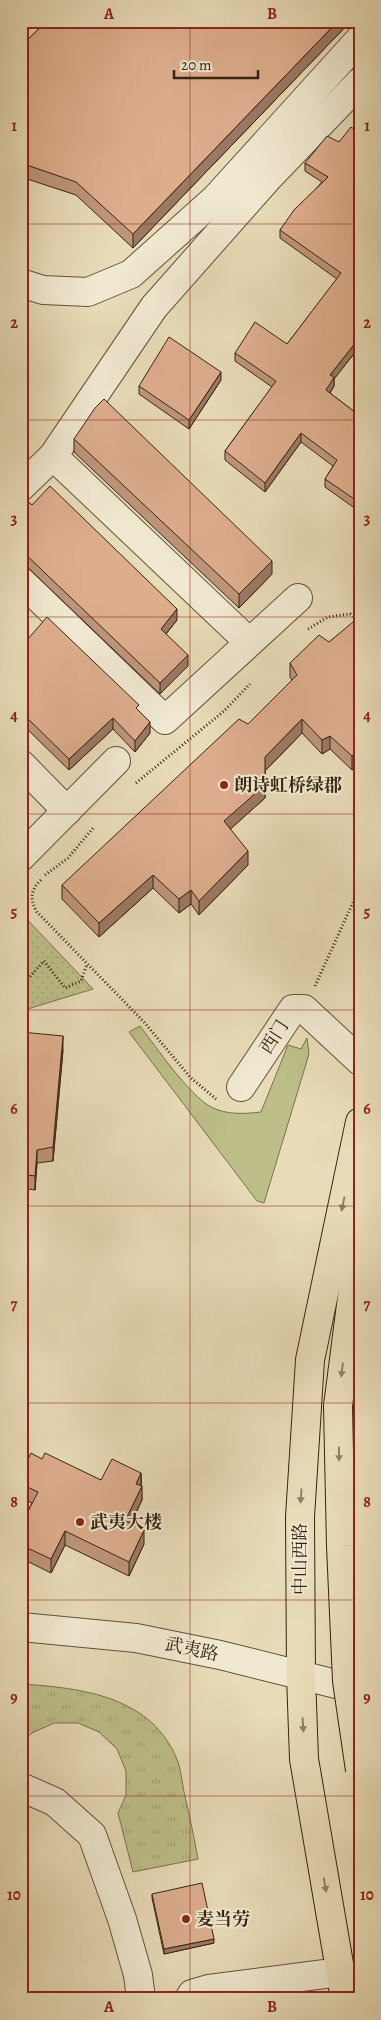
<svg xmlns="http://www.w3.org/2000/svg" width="381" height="2020" viewBox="0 0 381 2020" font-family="Alegreya,'Noto Serif SC',serif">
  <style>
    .grass { fill: url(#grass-tufts); stroke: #7a714e }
    .park { fill: url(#park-dots); stroke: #7a714e }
    .garden { fill: #bdbe89; stroke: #7a714e }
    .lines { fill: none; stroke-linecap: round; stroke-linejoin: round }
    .minor-casing { stroke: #62523c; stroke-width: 30 }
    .major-casing { stroke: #362413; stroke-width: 30 }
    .highway-casing { stroke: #362413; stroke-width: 30 }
    .path { stroke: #362413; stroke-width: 3; stroke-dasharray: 1 2.5; stroke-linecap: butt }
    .minor { stroke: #f0e8d0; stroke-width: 28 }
    .major { stroke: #e8dbb7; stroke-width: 28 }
    .highway { stroke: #e8dbb7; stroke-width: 28 }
    .highway-bridge-casing { stroke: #362413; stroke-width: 30; stroke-linecap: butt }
    .highway-bridge { stroke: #e8dbb7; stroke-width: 28 }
    .wall { fill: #be9579; stroke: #362413 }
    .shaded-wall { fill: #9b7963; stroke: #362413 }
    .building { fill: #ddad8d; stroke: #362413 }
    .oneway { fill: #8f8065 }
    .grid { fill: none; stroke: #8f2418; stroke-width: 1; stroke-opacity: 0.55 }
    .poi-dot { fill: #8f2418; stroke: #f0e8d0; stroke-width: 2 }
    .labels { text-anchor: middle; stroke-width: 4; stroke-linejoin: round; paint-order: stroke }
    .poi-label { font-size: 18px; font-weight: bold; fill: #362413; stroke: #f0e8d0; text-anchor: start }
    .street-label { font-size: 18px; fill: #362413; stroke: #f0e8d0 }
    .neatline { fill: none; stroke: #8f2418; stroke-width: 2 }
    .grid-label { font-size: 16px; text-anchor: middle; font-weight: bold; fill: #8f2418 }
  </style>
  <defs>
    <pattern id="grass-tufts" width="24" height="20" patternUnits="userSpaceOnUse" patternTransform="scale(1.25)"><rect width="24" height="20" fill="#bdbe89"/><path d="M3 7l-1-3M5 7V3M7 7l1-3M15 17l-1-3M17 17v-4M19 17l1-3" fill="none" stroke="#a3a375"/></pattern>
    <pattern id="park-dots" width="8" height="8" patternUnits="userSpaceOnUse" patternTransform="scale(1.25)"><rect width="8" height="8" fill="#bdbe89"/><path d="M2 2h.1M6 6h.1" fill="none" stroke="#a3a375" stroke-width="1.8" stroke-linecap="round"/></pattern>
  </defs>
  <rect width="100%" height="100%" fill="#e8dbb7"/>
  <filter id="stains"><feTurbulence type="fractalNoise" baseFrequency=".004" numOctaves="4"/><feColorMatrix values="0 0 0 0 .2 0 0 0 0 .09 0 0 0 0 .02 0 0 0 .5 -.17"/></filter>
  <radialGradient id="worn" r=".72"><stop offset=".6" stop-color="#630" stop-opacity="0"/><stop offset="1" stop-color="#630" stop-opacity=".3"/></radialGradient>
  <path class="grass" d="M 21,1684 C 82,1688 153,1696 178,1762 C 181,1771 182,1782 184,1792 C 189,1814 194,1836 198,1859 L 133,1872 L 118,1813 L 126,1795 L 126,1771 L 117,1749 L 99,1732 L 78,1723 L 54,1723 L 32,1733 L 21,1742 Z"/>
  <path class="park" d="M 21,913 L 93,989 L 21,1011 Z"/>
  <path class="garden" d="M 140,1026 C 156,1047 189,1095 211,1107 C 227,1115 244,1114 261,1112 L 288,1045 L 301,1049 L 307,1038 L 309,1054 L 264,1203 L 257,1201 L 129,1032 Z"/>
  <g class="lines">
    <g class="minor-casing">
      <g id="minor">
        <path d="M 21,283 L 43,290 L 88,292 L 131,274 L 215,199 L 360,39"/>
        <path d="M 53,456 L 249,642"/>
        <path d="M 21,487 L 53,456 L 154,307 L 269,177 L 360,82"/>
        <path d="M 21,581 L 165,720 L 298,598"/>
        <path d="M 21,764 L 67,811"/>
        <path d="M 21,857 L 116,761"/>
        <path d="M 241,1087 L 293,1009 L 304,1009 L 360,1061"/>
        <path d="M 21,1627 L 136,1638 L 220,1655 L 360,1690"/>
        <path d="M 21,1787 L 55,1802 L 92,1835 L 122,1919 L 138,1975 L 141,1999"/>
        <path d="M 189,1999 L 192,1994 L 209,1989 L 340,1972"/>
      </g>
    </g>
    <g class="major-casing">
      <path id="major" d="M 345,1999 L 304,1759 L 301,1676 L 300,1517 L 310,1360 L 360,1122"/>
    </g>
    <g class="highway-casing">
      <path id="highway" d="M 338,1406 L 360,1235"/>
    </g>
    <g class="path">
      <path d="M 308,629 L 328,617 L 350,614 L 360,621"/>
      <path d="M 136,783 L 224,711 L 250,684"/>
      <path d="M 45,875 L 68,858 L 94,827"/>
      <path d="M 41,880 C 30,890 30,900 37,912 L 144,1022 L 190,1077 L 216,1099"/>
      <path d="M 21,980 L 27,980 L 44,961 L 65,988 L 81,981 L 87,964"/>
      <path d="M 315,986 L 360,887"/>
    </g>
    <use href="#minor" class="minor"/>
    <use href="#major" class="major"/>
    <use href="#highway" class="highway"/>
    <g class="highway-bridge-casing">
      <path id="highway-bridge" d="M 338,1406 L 341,1546 L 347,1681 L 360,1770"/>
    </g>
    <use href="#highway-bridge" class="highway-bridge"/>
  </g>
  <g class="wall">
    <path d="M 47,21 L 351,21 L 133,248 L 76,195 L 21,177 L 21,46 Z"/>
    <path d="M 360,133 L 360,237 L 358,239 L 360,240 L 360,346 L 334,379 L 334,386 L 330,393 L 360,416 L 360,512 L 325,487 L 325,479 L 333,466 L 301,442 L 265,492 L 225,460 L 225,451 L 272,387 L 235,361 L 235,353 L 287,344 L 337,279 L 280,238 L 280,230 L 322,182 L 305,171 L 305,163 L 339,142 Z"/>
    <path d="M 221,380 L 189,429 L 139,394 L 139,386 Z"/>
    <path d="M 74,439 L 272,574 L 239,608 L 74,452 Z"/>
    <path d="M 21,495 L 32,505 L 177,620 L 166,634 L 188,666 L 160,694 L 21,561 Z"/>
    <path d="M 360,548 L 360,558 L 359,558 L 359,549 Z"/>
    <path d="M 360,618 L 360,764 L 352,770 L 330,749 L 322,754 L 302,733 L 265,771 L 265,798 L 230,829 L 248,865 L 199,915 L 191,904 L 179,913 L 153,888 L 99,937 L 62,899 L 62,885 L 248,724 L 292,680 L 290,677 L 290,663 L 329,642 Z"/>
    <path d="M 21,647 L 139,711 L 150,733 L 135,752 L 113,729 L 69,770 L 21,723 Z"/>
    <path d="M 21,1032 L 63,1050 L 53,1161 L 37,1163 L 35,1190 L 21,1188 Z"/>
    <path d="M 42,1459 L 101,1480 L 141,1473 L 142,1500 L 131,1524 L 144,1544 L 129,1576 L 65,1545 L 51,1573 L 21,1558 L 21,1525 L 32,1503 L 21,1498 L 21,1474 Z"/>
    <path d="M 152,1894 L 214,1943 L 164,1954 L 152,1898 Z"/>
  </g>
  <g class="shaded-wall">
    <path d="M 338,21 L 351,21 L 133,248 L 133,234 Z"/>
    <path d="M 360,228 L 360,237 L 354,244 L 354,236 Z"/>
    <path d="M 360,337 L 360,346 L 334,379 L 334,386 L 326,399 L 326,390 L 330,375 Z"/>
    <path d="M 221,372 L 221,380 L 189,429 L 189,420 Z"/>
    <path d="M 301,433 L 301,442 L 265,492 L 265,483 Z"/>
    <path d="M 272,561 L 272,574 L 239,608 L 239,594 Z"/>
    <path d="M 177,609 L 177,620 L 161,640 L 161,629 Z"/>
    <path d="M 188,655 L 188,666 L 160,694 L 160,683 Z"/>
    <path d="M 113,718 L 113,729 L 69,770 L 69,759 Z"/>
    <path d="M 302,719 L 302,733 L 265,771 L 265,798 L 224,835 L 224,821 L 265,757 Z"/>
    <path d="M 150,722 L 150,733 L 135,752 L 135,741 Z"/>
    <path d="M 330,736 L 330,749 L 322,754 L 322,740 Z"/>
    <path d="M 360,751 L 360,764 L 352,770 L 352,756 Z"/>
    <path d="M 248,851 L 248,865 L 199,915 L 199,901 Z"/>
    <path d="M 153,875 L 153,888 L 99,937 L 99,923 Z"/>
    <path d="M 191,890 L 191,904 L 179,913 L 179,899 Z"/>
    <path d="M 63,1036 L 63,1050 L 53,1161 L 53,1147 Z"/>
    <path d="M 37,1150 L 37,1163 L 35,1190 L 35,1176 Z"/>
    <path d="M 141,1473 L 141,1487 L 136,1484 Z"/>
    <path d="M 142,1486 L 142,1500 L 125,1535 L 125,1521 Z"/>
    <path d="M 144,1530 L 144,1544 L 129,1576 L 129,1562 Z"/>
    <path d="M 65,1531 L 65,1545 L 51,1573 L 51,1559 Z"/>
    <path d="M 214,1939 L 214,1943 L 164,1954 L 164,1949 Z"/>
  </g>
  <g class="building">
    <path d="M 47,21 L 338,21 L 133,234 L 76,182 L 21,163 L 21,46 Z"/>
    <path d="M 351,127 L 360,133 L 360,228 L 354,236 L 360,240 L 360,294 L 357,298 L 360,300 L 360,337 L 330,375 L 334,377 L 326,390 L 360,416 L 360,503 L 325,479 L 337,460 L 301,433 L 265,483 L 225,451 L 276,381 L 235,353 L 255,322 L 287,344 L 341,273 L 280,230 L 294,210 L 328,177 L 305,163 L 327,136 L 339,142 Z"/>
    <path d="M 169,337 L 221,372 L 189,420 L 139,386 Z"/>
    <path d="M 104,399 L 272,561 L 239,594 L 74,439 L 95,408 Z"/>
    <path d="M 50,486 L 177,609 L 161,629 L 188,655 L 160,683 L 21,550 L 21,495 L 32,505 Z"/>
    <path d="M 47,617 L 139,705 L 136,708 L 150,722 L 135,741 L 113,718 L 69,759 L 21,712 L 21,647 Z"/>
    <path d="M 359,617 L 360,751 L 352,756 L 330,736 L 322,740 L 302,719 L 265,757 L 265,785 L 224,821 L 248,851 L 199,901 L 191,890 L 179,899 L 153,875 L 99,923 L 62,885 L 239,719 L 248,724 L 297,675 L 290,663 L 319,635 L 329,642 Z"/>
    <path d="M 21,1032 L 63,1036 L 53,1147 L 37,1150 L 35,1176 L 21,1174 Z"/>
    <path d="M 31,1453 L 42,1459 L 45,1453 L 101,1480 L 112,1459 L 141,1473 L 136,1484 L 142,1486 L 125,1521 L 144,1530 L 129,1562 L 65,1531 L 51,1559 L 21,1545 L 21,1537 L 23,1533 L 21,1532 L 21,1525 L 38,1492 L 21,1484 L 21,1474 Z"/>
    <path d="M 202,1883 L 214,1939 L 164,1949 L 152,1894 Z"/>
  </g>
  <defs><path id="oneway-solid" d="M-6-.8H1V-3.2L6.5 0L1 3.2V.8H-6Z" transform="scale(1.25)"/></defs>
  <g class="oneway">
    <use href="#oneway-solid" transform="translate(343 1204) rotate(102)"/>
    <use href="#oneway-solid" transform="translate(342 1370) rotate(97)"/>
    <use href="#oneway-solid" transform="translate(339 1454) rotate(89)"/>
    <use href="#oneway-solid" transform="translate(301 1496) rotate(94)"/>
    <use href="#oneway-solid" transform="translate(303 1725) rotate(87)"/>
    <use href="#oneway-solid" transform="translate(325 1885) rotate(80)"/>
  </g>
  <path class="grid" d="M 190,21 L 190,1999M 21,224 L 360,224M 21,420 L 360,420M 21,617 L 360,617M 21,814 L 360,814M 21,1010 L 360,1010M 21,1206 L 360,1206M 21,1403 L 360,1403M 21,1600 L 360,1600M 21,1796 L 360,1796"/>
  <g class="poi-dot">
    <circle cx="224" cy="785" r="5"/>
    <circle cx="80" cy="1522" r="5"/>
    <circle cx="186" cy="1919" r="5"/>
  </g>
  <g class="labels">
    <g class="poi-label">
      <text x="234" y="791">朗诗虹桥绿郡</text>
      <text x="90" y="1528">武夷大楼</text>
      <text x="196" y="1925">麦当劳</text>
    </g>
    <g class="street-label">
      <text transform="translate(274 1037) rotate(-57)" y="6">西门</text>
      <text transform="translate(300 1559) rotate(-90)" y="6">中山西路</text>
      <text transform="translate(192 1649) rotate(12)" y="6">武夷路</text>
    </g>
  </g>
  <rect width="381" height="2020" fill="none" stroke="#e8dbb7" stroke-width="55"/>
  <path d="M174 70v8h84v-8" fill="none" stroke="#362413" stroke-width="2.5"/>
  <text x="181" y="70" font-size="15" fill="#362413" stroke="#f0e8d0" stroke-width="4" paint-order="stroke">20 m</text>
  <rect x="28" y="28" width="326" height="1964" class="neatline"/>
  <g class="grid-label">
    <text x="109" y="19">A</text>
    <text x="272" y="19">B</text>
    <text x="14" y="131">1</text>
    <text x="367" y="131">1</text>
    <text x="14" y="328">2</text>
    <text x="367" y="328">2</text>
    <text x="14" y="524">3</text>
    <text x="367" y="524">3</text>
    <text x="14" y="721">4</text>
    <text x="367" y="721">4</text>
    <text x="14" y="917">5</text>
    <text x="367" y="917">5</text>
    <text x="14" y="1114">6</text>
    <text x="367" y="1114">6</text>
    <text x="14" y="1310">7</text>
    <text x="367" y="1310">7</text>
    <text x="14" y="1507">8</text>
    <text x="367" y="1507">8</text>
    <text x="14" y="1703">9</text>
    <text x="367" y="1703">9</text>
    <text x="14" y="1900">10</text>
    <text x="367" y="1900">10</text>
    <text x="109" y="2012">A</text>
    <text x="272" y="2012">B</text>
  </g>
  <rect width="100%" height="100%" filter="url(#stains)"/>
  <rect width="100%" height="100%" fill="url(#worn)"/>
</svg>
